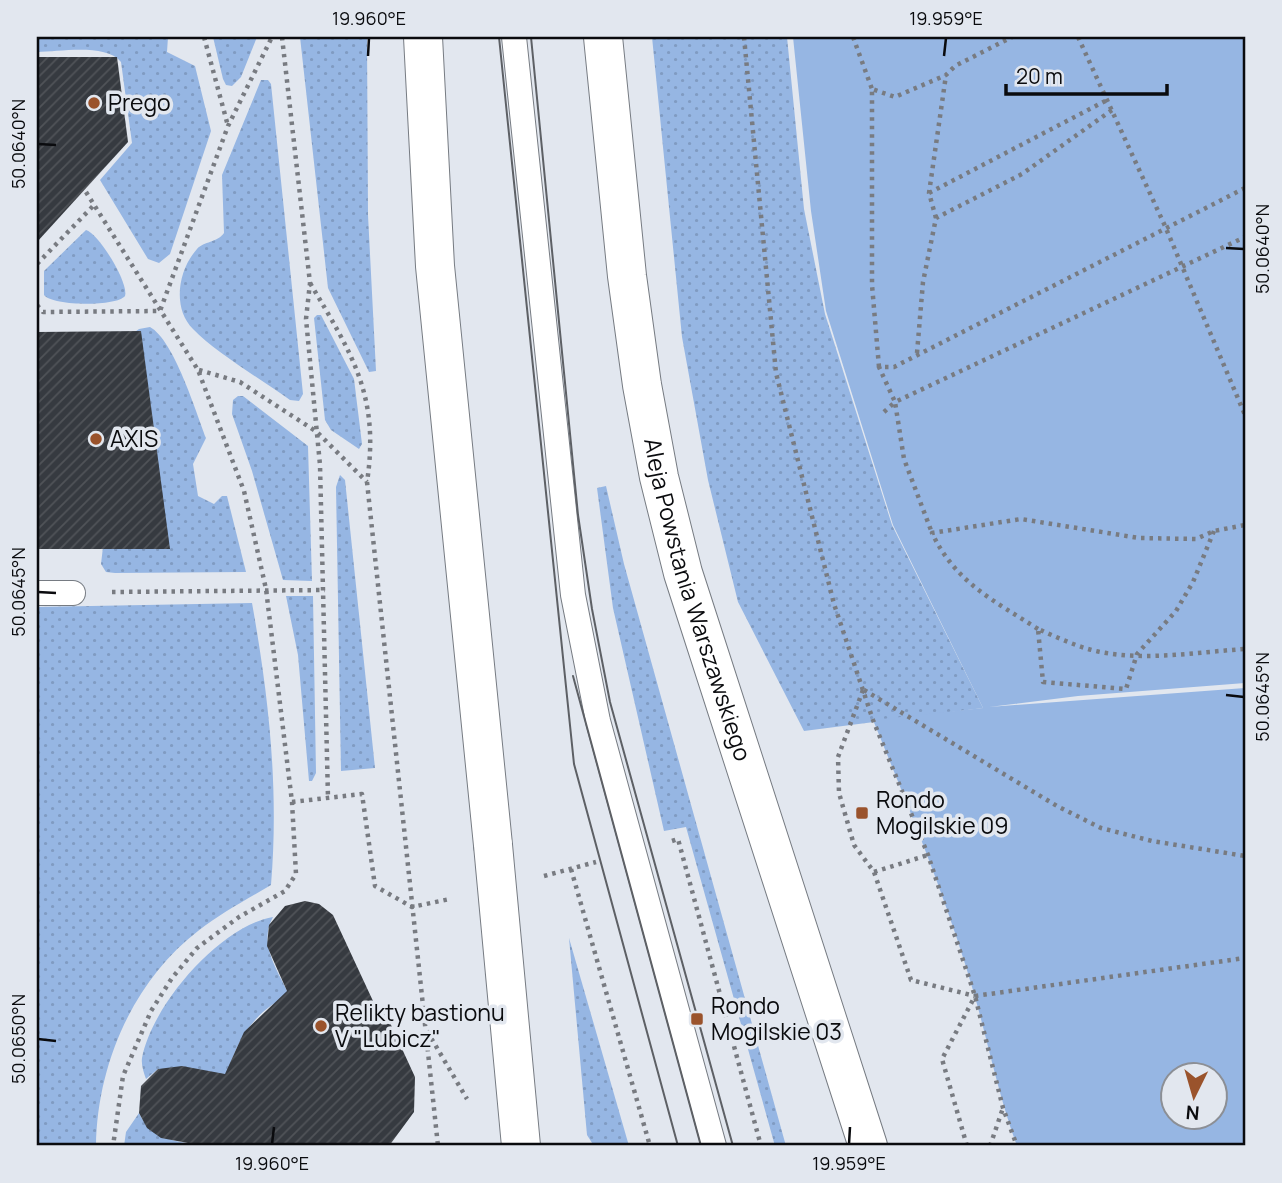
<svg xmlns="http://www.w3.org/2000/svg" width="1282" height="1183" viewBox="0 0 1282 1183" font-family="Manrope,sans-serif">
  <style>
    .grass { fill: url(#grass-dots) }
    .green { fill: #96b6e3; fill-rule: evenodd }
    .building { fill: url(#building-hatch) }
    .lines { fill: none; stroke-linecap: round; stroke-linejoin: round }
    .service-casing { stroke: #767b82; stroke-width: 26 }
    .primary-casing { stroke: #767b82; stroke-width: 40 }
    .path { stroke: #787b81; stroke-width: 4.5; stroke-dasharray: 3.5 5; stroke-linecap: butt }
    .service { stroke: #fff; stroke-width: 24 }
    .primary { stroke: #fff; stroke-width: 38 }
    .tram { stroke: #5d6065; stroke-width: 2 }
    .primary-bridge-casing { stroke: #767b82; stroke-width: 40; stroke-linecap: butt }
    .primary-bridge { stroke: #fff; stroke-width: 38 }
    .ticks { fill: none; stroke: #0a0b0e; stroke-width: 2.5 }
    .poi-dot { fill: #9a532c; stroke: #e2e7ef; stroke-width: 2.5 }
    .labels { text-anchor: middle; stroke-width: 7; stroke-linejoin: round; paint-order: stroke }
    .poi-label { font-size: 23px; fill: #0a0b0e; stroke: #e2e7ef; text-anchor: start }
    .street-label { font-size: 23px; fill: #0a0b0e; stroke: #e2e7ef }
    .neatline { fill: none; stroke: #0a0b0e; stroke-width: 2.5 }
    .ticks-label { font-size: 18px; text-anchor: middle; fill: #0a0b0e }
  </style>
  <defs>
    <pattern id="grass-dots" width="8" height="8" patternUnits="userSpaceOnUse" patternTransform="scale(1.75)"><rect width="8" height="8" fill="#96b6e3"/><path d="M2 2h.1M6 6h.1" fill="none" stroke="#809bc2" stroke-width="1.8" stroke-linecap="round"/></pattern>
    <pattern id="building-hatch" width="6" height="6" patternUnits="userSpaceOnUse" patternTransform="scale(1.75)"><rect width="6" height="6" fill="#363a40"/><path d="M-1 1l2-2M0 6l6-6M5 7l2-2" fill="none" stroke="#505358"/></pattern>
  </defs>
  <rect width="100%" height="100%" fill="#e2e7ef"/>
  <g class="grass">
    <path d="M 37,37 L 168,37 L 167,52 L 195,66 L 211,131 L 170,254 L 159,263 L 148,259 L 100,180 L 132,143 L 121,62 C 105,43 60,52 37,52 Z"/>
    <path d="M 213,37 L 257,37 L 241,77 L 232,86 L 226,85 L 223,79 Z"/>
    <path d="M 300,37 L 367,37 L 368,215 L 376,371 L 369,372 L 328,288 Z"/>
    <path d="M 652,37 L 787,37 L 804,209 L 825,314 L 892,525 L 983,708 L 804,731 L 738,602 L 708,480 L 682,337 Z"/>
    <path d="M 261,80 L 268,80 L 271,84 L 303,394 L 299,401 L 290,400 C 262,380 215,352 193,329 C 172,308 178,270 197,249 C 204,241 217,243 224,233 L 222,175 Z"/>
    <path d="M 86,230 C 99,234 129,283 125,296 C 116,307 52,306 44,295 L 44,271 Z"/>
    <path d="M 317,315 L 321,315 L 354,379 L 362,444 L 359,449 L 331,430 L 325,420 L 314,318 Z"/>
    <path d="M 150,327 C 174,340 196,412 206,438 L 193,464 L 198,496 L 214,504 L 222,496 L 227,496 L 246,572 L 115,573 L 106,572 L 101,564 L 128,337 L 139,329 Z"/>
    <path d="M 238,396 L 243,396 L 308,446 L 312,581 L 283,580 L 252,471 L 232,414 L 233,400 Z"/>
    <path d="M 340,475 L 345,480 L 375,768 L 341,771 L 336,487 Z"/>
    <path d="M 606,486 L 624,564 L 786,1146 L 775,1146 L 686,827 L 664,831 L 613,608 L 597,488 Z"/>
    <path d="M 286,596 L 313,596 L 316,773 L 312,781 L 309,781 L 298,655 Z"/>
    <path d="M 252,603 C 269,698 279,789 271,885 C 246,900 221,913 198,931 C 133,981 97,1065 96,1146 L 37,1146 L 37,607 Z"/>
    <path d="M 273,917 C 258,944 277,969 289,995 C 255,1011 237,1039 227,1075 L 158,1069 L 146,1079 C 144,1073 141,1065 142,1058 C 152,1005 220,926 273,917 Z"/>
    <path d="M 569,938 L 629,1146 L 594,1146 L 587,1135 Z"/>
    <path d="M 139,1113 C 152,1141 177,1141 204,1146 L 124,1146 L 126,1132 Z"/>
  </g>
  <path class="green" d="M 793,37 L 1245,37 L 1245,683 L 1078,696 L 989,707 L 1245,688 L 1245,1146 L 1017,1146 C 999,1097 989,1047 975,997 C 948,902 910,811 873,720 L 983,708 L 893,525 L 826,311 L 811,211 ZM 1174,1074 L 1216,1074 L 1216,1116 L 1174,1116 Z"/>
  <g class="building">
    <path d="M 37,57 L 117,57 L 128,142 L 37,242 Z"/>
    <path d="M 141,331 L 170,549 L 37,549 L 37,332 Z"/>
    <path d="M 305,901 L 319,904 L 333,915 L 380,1016 L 386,1014 L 415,1077 L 414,1112 L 389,1146 L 204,1146 L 161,1138 L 147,1128 L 139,1113 L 141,1086 L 158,1069 L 182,1066 L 225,1074 L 244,1032 L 287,991 L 267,946 L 269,925 L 285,906 Z"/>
  </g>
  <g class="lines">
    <g class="service-casing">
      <g id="service">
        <path d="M 514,37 L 573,595 L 598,721 L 714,1146"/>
        <path d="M 37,593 L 73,593"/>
      </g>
    </g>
    <g class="primary-casing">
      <g id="primary">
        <path d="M 423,37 L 435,266 L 493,845"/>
        <path id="s1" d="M 603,37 L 627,276 L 642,385 L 659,477 L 683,573 L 868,1146"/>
      </g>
    </g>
    <g class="path">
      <path d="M 204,37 L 228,126"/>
      <path d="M 282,37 L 310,283 L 306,319 L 320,465 L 328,798"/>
      <path d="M 744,37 L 776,373 L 834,604 L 873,720 L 928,855 L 975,996 L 1003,1108 L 1017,1146"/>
      <path d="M 853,37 L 872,89"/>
      <path d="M 1078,37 L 1165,226 L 1245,415"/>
      <path d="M 1245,188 L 894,367 L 879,367 L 895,402 L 1245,237"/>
      <path d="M 86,192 L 198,370 L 244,491 L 266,589 L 292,802 L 296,874 L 285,891 L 239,917 L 197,948 L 172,978 L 151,1011 L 123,1076 L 113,1146"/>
      <path d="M 929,193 L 1109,99"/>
      <path d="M 936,218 L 929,193 L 946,75"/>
      <path d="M 37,264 L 95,204"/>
      <path d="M 310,283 C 352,354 380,396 367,482 L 438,1146"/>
      <path d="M 37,305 L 43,312 L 160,311 L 228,126 L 272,37"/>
      <path d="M 917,353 L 923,282 L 936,218 L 1022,174 L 1112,110"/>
      <path d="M 879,367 L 872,285 L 872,89 L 895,97 L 946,75 L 955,66 L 1012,37"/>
      <path d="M 199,370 L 240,382 L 317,432 L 367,482"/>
      <path d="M 884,412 L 895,402 L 904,459 L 932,533"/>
      <path d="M 1214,531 L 1193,582 L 1176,611 L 1137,654 L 1126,689 L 1043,682 L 1038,629 C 1054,636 1071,644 1088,649 C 1137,663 1195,652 1245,649"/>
      <path d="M 112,592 L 325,590"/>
      <path d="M 1038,629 C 993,600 956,583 932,533 L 1021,519 L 1139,538 L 1196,539 L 1214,531 L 1245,525"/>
      <path d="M 863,690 L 838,757 L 839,793 L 854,845 L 874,872 L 911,980 L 975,996"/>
      <path d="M 864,690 L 1057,806 L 1101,828 L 1152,841 L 1245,856"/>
      <path d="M 292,802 L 362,794 L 375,886 L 412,907 L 450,899"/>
      <path d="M 672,841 L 678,839 L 761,1146"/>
      <path d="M 571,869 L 650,1146"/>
      <path d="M 874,872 L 928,855"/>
      <path d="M 544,876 L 596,862"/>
      <path d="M 427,1031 L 467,1099"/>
      <path d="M 967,1146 L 942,1059 L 975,996 L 1245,958"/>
      <path d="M 990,1146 L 1003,1108"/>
    </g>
    <use href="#service" class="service"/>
    <use href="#primary" class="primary"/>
    <g class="tram">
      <path d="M 499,37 L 574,764 L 678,1146"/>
      <path d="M 531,37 L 578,515 L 592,609 L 610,702 L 733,1146"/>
      <path d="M 573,676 L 701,1146"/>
    </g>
    <g class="primary-bridge-casing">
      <path id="primary-bridge" d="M 493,845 L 521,1146"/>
    </g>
    <use href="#primary-bridge" class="primary-bridge"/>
  </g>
  <path class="ticks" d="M 368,56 L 369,38M 944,56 L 946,38M 38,144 L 56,145M 1226,248 L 1244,249M 38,592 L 56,593M 1226,695 L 1244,697M 38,1039 L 56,1041M 272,1144 L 274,1127M 849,1144 L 850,1127"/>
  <g class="poi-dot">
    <circle cx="94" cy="103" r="7"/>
    <circle cx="96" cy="439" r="7"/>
    <rect x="855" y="806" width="14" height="14" rx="3.5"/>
    <rect x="690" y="1012" width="14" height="14" rx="3.5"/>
    <circle cx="321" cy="1026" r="7"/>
  </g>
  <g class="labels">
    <g class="poi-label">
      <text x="108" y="111">Prego</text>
      <text x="110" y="447">AXIS</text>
      <text x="876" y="808">Rondo<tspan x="876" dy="26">Mogilskie 09</tspan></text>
      <text x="711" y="1014">Rondo<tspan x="711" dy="26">Mogilskie 03</tspan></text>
      <text x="335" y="1021">Relikty bastionu<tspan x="335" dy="26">V "Lubicz"</tspan></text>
    </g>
    <g class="street-label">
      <text dy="8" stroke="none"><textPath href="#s1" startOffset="572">Aleja Powstania Warszawskiego</textPath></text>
    </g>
  </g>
  <rect width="1282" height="1183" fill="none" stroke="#e2e7ef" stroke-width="77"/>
  <g transform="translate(1194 1096) rotate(185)"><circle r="33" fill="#e2e7ef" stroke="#8c8f95" stroke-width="2"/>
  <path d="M0-5L12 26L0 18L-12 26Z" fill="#9a532c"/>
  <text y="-10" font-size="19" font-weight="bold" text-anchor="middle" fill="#0a0b0e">N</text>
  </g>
  <path d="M1006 84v10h161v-10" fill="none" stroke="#0a0b0e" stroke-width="3.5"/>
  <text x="1016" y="84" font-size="21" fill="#0a0b0e" stroke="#e2e7ef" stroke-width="5" paint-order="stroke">20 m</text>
  <rect x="38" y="38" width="1206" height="1106" class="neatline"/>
  <g class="ticks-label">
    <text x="369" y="25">19.960°E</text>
    <text x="946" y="25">19.959°E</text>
    <text transform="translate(19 144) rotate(-90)" y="6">50.0640°N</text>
    <text transform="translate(1263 249) rotate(-90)" y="6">50.0640°N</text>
    <text transform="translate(19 592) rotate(-90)" y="6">50.0645°N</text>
    <text transform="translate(1263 697) rotate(-90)" y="6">50.0645°N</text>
    <text transform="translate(19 1039) rotate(-90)" y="6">50.0650°N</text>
    <text x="272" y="1170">19.960°E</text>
    <text x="849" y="1170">19.959°E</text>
  </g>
</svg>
